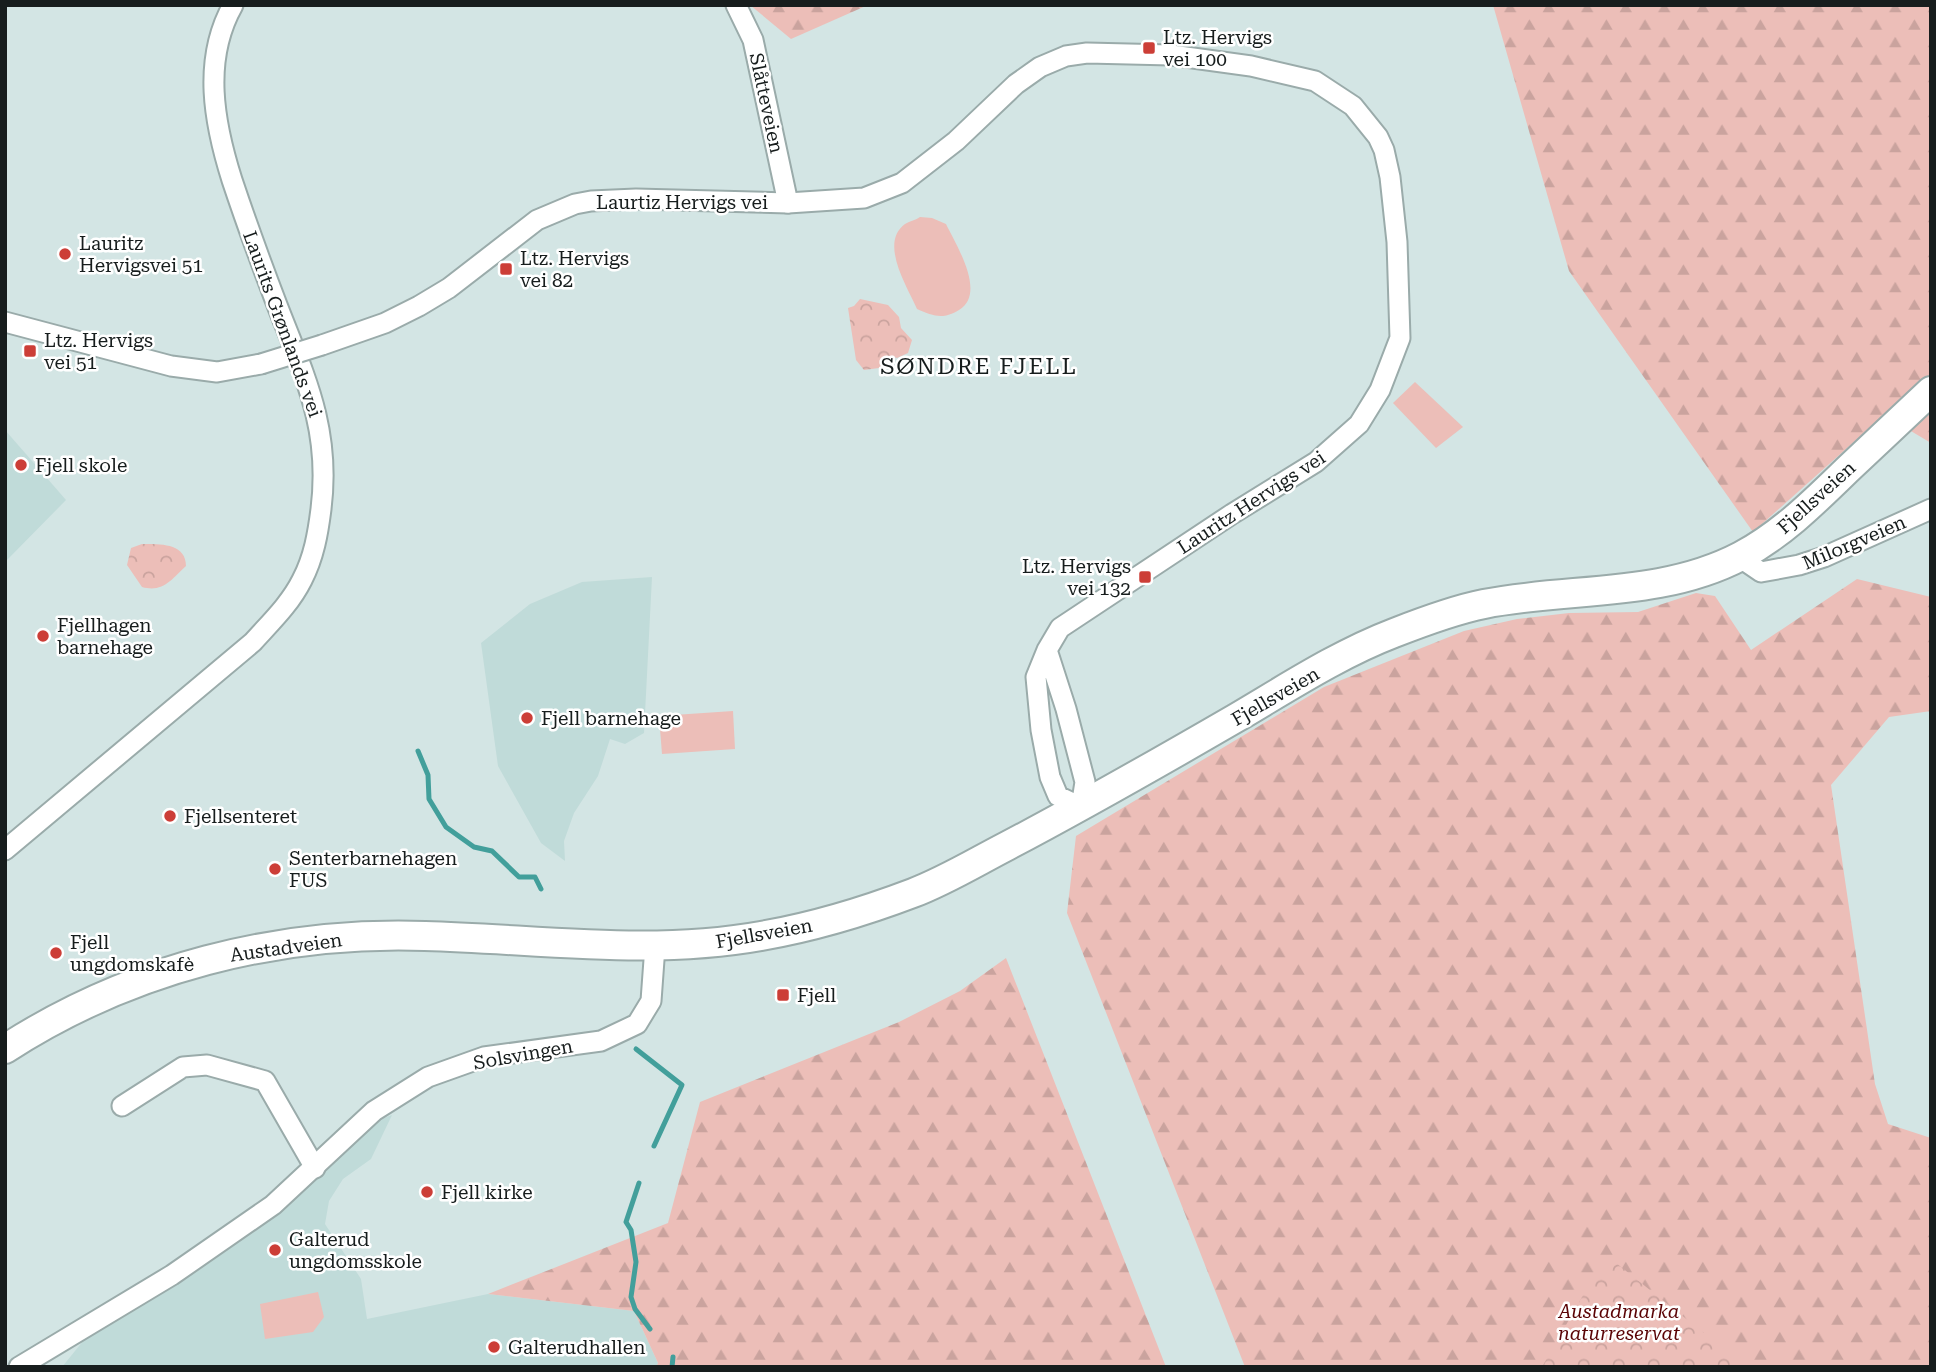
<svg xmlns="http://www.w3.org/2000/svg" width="1936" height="1372" viewBox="0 0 1936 1372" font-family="'Roboto Serif',serif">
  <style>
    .built { fill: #c0dbd9 }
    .forest { fill: url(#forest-firs) }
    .park { fill: url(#park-crowns) }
    .pitch { fill: #ecbeb8 }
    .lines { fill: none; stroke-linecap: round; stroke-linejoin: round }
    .stream { stroke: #429f9b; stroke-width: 5 }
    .minor-casing { stroke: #9aabaa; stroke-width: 23 }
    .secondary-casing { stroke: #9aabaa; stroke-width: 32 }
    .minor { stroke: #fff; stroke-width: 19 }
    .secondary { stroke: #fff; stroke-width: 28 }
    .minor-bridge-casing { stroke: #9aabaa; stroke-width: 23; stroke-linecap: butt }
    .minor-bridge { stroke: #fff; stroke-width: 19 }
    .poi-dot { fill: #cc3e37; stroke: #fff; stroke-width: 2.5 }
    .labels { text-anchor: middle; stroke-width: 5; stroke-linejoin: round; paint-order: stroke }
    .poi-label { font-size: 19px; fill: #171d1d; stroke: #fff; text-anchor: start }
    .street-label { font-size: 19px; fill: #171d1d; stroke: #fff }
    .park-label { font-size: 19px; font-style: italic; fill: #5a0305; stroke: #fff }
    .quarter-label { font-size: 23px; letter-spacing: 2px; fill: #171d1d; stroke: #fff }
  </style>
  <defs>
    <pattern id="forest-firs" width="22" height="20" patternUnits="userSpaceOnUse" patternTransform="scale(1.75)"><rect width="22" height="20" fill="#ecbeb8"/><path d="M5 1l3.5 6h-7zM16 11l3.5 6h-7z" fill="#caa39e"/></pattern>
    <pattern id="park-crowns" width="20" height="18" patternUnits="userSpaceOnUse" patternTransform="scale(1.75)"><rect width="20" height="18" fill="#ecbeb8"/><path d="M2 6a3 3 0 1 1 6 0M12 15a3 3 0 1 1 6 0" fill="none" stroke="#caa39e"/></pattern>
  </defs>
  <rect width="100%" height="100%" fill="#d3e5e4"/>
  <g class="built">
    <path d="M 5,430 L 66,500 L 5,562 Z"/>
    <path d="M 652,577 L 644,733 L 625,744 L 610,739 L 598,776 L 574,813 L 564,841 L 565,861 L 541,843 L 498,766 L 481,643 L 530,604 L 582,582 Z"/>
    <path d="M 392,1115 L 371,1159 L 343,1179 L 329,1201 L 325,1224 L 361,1279 L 367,1319 L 488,1294 L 634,1311 L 658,1363 L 656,1367 L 62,1367 L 105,1314 L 172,1275 L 365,1125 Z"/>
  </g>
  <g class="forest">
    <path d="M 750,5 L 868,5 L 791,39 Z"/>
    <path d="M 1493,5 L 1931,5 L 1931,443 L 1884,415 L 1753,532 L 1569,271 Z"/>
    <path d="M 1857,579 L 1931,597 L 1931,711 L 1889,717 L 1831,785 L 1875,1084 L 1888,1124 L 1931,1138 L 1931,1367 L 1245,1367 L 1067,913 L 1076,836 L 1324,687 L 1464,631 L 1517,619 L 1569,613 L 1638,612 L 1696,593 L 1715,596 L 1751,650 Z"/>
    <path d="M 1006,958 L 1166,1367 L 656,1367 L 658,1363 L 634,1311 L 488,1294 L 668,1223 L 700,1102 L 899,1022 L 960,991 Z"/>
  </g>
  <g class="park">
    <path d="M 860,299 L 888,305 L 899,317 L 901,328 L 912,340 L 908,353 L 897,358 L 890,356 L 879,368 L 864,370 L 856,360 L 848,308 L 854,306 Z"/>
    <path d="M 142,544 C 160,544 186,543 186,566 C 172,579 163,593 142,587 L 127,565 L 131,548 Z"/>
    <path d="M 1606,1255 L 1719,1345 L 1743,1367 L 1542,1367 Z"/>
  </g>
  <g class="pitch">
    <path d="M 920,217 L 932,218 L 946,224 C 956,245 987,293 959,310 C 943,320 933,316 917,309 C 907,286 879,243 905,224 C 910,221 916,220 920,217 Z"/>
    <path d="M 1415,382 L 1463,427 L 1436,448 L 1393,403 Z"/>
    <path d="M 733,711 L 735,749 L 662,754 L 659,716 Z"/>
    <path d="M 318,1292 L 324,1317 L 313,1332 L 265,1339 L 260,1304 Z"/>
  </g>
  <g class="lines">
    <g class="stream">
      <path d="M 418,751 L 428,775 L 429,799 L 446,827 L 474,847 L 492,851 L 519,877 L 535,877 L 541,889"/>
      <path d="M 636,1049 L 682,1085 L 654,1146"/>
      <path d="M 639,1183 L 626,1222 L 631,1230 L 636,1262 L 631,1297 L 635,1309 L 650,1329"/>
      <path d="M 672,1367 L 673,1357"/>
    </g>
    <g class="minor-casing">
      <g id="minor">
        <path d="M 736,5 L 753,40 L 788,203"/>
        <path d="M 5,322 L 171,366 L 217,372 L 261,364"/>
        <path d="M 322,345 L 385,323 L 419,306 L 449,288 L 537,220 L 575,204 L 591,201 L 636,199 L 788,203 L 864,198 L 902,183 L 956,141 L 1016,84 L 1040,67 L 1066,56 L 1087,53 L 1171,55 L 1251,66 L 1315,81 L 1353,106 L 1378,137 L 1384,150 L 1390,177 L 1397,242 L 1400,338 L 1380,390 L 1359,424 L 1316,462 L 1232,514 L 1060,628 L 1047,650 L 1036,677 L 1041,730 L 1050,777 L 1058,796 L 1081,807 L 1085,782 L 1066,709 L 1047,650"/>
        <path d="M 1739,557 L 1761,572 L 1799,565 L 1824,557 L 1931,509"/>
        <path d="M 5,850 L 253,642 C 271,622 290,604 302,580 C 314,557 318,533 321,509 C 331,429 305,377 277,305 C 261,263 246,222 232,180 C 214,123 202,60 233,5"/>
        <path d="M 122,1106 L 183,1067 L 207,1065 L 265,1081 L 315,1168"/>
        <path d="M 19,1367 L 172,1275 L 273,1205 L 374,1111 L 428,1077 L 484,1057 L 601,1041 L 637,1024 L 651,1001 L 655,946"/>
      </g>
    </g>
    <g class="secondary-casing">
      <path id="secondary" d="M 5,1049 C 130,968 278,931 425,936 C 537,939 650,956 761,936 C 813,927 863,912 913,893 C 945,881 976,862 1007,846 C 1085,805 1160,762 1236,718 C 1287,688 1339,654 1394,633 C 1422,622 1454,610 1484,604 C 1569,587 1661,598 1741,556 C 1782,534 1814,502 1847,470 C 1875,444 1903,417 1931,391"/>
    </g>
    <use href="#minor" class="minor"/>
    <use href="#secondary" class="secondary"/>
    <g class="minor-bridge-casing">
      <path id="minor-bridge" d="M 261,364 L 322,345"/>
    </g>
    <use href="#minor-bridge" class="minor-bridge"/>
  </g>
  <g class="poi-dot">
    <rect x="1142" y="41" width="14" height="14" rx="3.5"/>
    <circle cx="65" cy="254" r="7"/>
    <rect x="499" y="262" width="14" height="14" rx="3.5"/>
    <rect x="23" y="344" width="14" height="14" rx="3.5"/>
    <circle cx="21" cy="465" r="7"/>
    <rect x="1138" y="570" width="14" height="14" rx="3.5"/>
    <circle cx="43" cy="636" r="7"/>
    <circle cx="527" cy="718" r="7"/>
    <circle cx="170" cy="816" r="7"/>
    <circle cx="275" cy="869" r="7"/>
    <circle cx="56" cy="953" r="7"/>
    <rect x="776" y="988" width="14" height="14" rx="3.5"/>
    <circle cx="427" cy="1192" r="7"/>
    <circle cx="275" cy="1250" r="7"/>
    <circle cx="494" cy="1347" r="7"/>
  </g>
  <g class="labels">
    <g class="poi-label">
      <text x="1163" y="44">Ltz. Hervigs<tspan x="1163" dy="22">vei 100</tspan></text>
      <text x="79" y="250">Lauritz<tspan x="79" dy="22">Hervigsvei 51</tspan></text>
      <text x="520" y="265">Ltz. Hervigs<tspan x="520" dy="22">vei 82</tspan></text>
      <text x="44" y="347">Ltz. Hervigs<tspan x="44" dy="22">vei 51</tspan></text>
      <text x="35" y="472">Fjell skole</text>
      <text x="1131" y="573" text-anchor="end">Ltz. Hervigs<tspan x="1131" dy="22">vei 132</tspan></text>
      <text x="57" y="632">Fjellhagen<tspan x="57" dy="22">barnehage</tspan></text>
      <text x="541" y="725">Fjell barnehage</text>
      <text x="184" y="823">Fjellsenteret</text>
      <text x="289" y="865">Senterbarnehagen<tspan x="289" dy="22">FUS</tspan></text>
      <text x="70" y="949">Fjell<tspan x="70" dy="22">ungdomskafè</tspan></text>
      <text x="797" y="1002">Fjell</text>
      <text x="441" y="1199">Fjell kirke</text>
      <text x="289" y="1246">Galterud<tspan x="289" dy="22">ungdomsskole</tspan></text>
      <text x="508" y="1354">Galterudhallen</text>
    </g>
    <g class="street-label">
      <text transform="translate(767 103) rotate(78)" y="7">Slåtteveien</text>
      <text x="682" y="209">Laurtiz Hervigs vei</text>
      <text transform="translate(283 324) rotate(70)" y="7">Laurits Grønlands vei</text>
      <text transform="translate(1816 497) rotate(-42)" y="7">Fjellsveien</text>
      <text transform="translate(1251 502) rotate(-33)" y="7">Lauritz Hervigs vei</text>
      <text transform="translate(1854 542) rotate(-23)" y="7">Milorgveien</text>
      <text transform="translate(1275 696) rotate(-30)" y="7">Fjellsveien</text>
      <text transform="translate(764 933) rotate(-10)" y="7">Fjellsveien</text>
      <text transform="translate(286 947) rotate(-8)" y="7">Austadveien</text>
      <text transform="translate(523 1054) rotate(-10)" y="7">Solsvingen</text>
    </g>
    <g class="park-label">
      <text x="1619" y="1318">Austadmarka<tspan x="1619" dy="22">naturreservat</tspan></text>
    </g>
    <g class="quarter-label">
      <text x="979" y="374">SØNDRE FJELL</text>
    </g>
  </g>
  <rect width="1936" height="1372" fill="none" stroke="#171d1d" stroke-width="14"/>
</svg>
